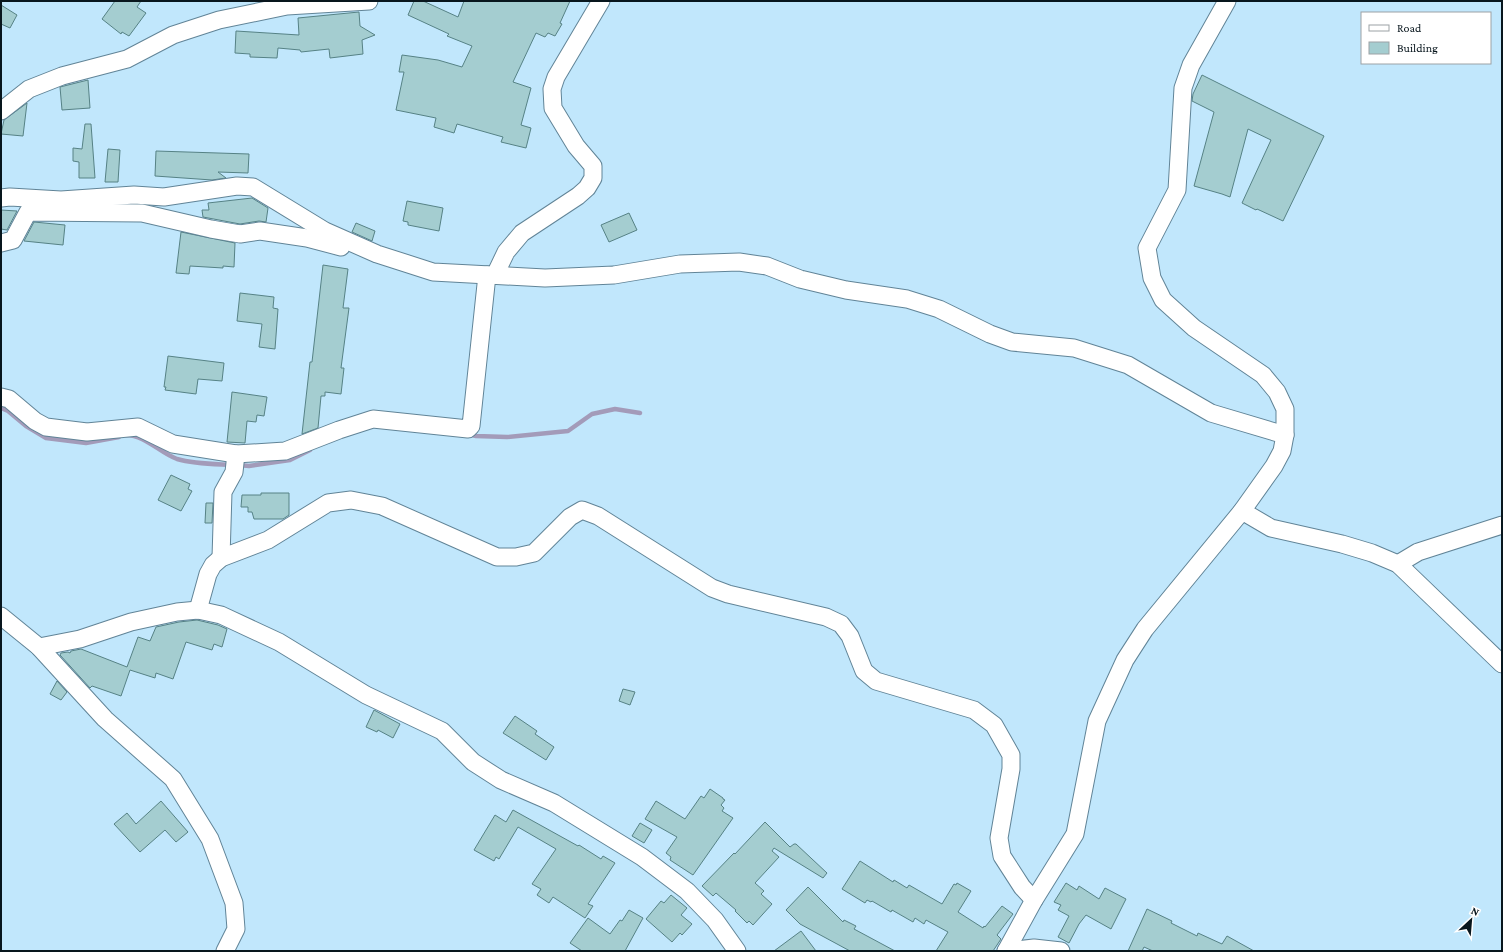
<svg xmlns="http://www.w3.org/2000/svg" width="1503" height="952" viewBox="0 0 1503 952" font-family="'Crimson Pro',serif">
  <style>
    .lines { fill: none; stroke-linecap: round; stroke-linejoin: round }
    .stream { stroke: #a39bb9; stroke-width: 4.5 }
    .building { fill: #a4cdd0; stroke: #568285 }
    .minor-casing { stroke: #618497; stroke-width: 19 }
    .minor { stroke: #fff; stroke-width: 17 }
  </style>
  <rect width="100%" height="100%" fill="#c1e7fc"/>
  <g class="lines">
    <g class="stream">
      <path d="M 1,408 L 8,411 L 26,426 L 46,438 L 86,443 L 119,437"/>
      <path d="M 467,434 L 476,436 L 507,437 L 568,431 L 592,414 L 615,409 L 640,413"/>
      <path d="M 126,435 C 145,435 160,453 177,459 C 195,464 213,464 231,465"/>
      <path d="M 238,465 L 249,466 L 290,460 L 310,450"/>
    </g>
  </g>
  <g class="building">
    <path d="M 115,1 L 141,1 L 137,7 L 146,13 L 129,36 L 122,32 L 121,34 L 102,19 Z"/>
    <path d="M 414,1 L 423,1 L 458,17 L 464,1 L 570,1 L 560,23 L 562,24 L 555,36 L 548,33 L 545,37 L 536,33 L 513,82 L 531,88 L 521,125 L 531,128 L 526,148 L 501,142 L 503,137 L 457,124 L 454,133 L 434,127 L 436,118 L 396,110 L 404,72 L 399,72 L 402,55 L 438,60 L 462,67 L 472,46 L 447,36 L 449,34 L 408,15 Z"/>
    <path d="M 1,5 L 17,15 L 10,28 L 1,24 Z"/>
    <path d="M 359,12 L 360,26 L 375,35 L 362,40 L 363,54 L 330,58 L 329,49 L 301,52 L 300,50 L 278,48 L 277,58 L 250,57 L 250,54 L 235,53 L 236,31 L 299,35 L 298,18 Z"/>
    <path d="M 1202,75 L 1324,136 L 1283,221 L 1257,209 L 1256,210 L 1242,203 L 1271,140 L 1248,129 L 1230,197 L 1222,194 L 1194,186 L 1214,112 L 1192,101 L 1193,94 Z"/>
    <path d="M 88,80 L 90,108 L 62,110 L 60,87 Z"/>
    <path d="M 27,103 L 23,136 L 1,134 L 4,120 Z"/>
    <path d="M 85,124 L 91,124 L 95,178 L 79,178 L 79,162 L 73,161 L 73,148 L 82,149 Z"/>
    <path d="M 108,149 L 120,150 L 118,182 L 105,182 Z"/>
    <path d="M 156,151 L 249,154 L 248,173 L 218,172 L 226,178 L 212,180 L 155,176 Z"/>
    <path d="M 252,198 L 268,208 L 266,222 L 259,221 L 240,224 L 203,217 L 202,210 L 209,210 L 208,203 Z"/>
    <path d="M 407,201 L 443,208 L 439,231 L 408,225 L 408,222 L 403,221 Z"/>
    <path d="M 1,210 L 17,211 L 7,230 L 1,229 Z"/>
    <path d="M 629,213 L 637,230 L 609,242 L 601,225 Z"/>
    <path d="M 34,222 L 65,225 L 63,245 L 24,241 Z"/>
    <path d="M 356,223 L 375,231 L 372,241 L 352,232 Z"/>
    <path d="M 181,232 L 235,243 L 234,267 L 223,266 L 223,268 L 190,266 L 189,274 L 176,273 Z"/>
    <path d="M 323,265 L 348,269 L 343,308 L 349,308 L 341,368 L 344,368 L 341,394 L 325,392 L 325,396 L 321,396 L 318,428 L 302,434 L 310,362 L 312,362 Z"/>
    <path d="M 240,293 L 274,297 L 273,308 L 278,309 L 275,349 L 259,347 L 262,324 L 237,321 Z"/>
    <path d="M 168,356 L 224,363 L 222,381 L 198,379 L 196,394 L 165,390 L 166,387 L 164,387 Z"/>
    <path d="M 232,392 L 267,397 L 264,416 L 257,415 L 256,422 L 247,421 L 245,443 L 227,442 Z"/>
    <path d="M 171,475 L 190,484 L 188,489 L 192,491 L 181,511 L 158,500 Z"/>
    <path d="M 261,493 L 289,493 L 289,515 L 283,519 L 254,519 L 252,512 L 248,512 L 248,507 L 241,507 L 242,495 L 261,495 Z"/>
    <path d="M 206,503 L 213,503 L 212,523 L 205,523 Z"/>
    <path d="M 197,620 L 218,625 L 227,629 L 222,647 L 214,644 L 212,650 L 186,642 L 173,679 L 156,673 L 155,678 L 130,670 L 121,696 L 92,686 L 90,688 L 60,655 L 61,653 L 68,652 L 70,653 L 71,651 L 81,649 L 127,667 L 138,637 L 150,641 L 156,627 L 179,622 Z"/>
    <path d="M 57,681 L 67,692 L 61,700 L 50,694 Z"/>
    <path d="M 623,689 L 635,692 L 630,705 L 619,701 Z"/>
    <path d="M 374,710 L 400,724 L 393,738 L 378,730 L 377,732 L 366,727 Z"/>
    <path d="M 515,716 L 537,731 L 535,734 L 554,747 L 546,760 L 503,733 Z"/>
    <path d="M 710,789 L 723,798 L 723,799 L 725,800 L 721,805 L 724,808 L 722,811 L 733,818 L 693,875 L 670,860 L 671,857 L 666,853 L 677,837 L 645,819 L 656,801 L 685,819 L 701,796 L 704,798 Z"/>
    <path d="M 161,801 L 188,832 L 176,842 L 165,830 L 140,852 L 114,824 L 127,813 L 136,824 Z"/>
    <path d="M 513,810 L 578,846 L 579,845 L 601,859 L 603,856 L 615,863 L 588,904 L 593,906 L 585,918 L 553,897 L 549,903 L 537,895 L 541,889 L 532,884 L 556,849 L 518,827 L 499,859 L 496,857 L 494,861 L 474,850 L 495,815 L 506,822 Z"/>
    <path d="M 765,822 L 790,847 L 794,844 L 796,844 L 827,873 L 823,878 L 774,848 L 772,851 L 779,857 L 755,883 L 764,891 L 761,894 L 772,904 L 753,925 L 749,921 L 747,923 L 735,911 L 736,910 L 716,893 L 713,896 L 702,886 L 734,853 L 735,854 Z"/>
    <path d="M 640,823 L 652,830 L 644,843 L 632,836 Z"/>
    <path d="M 860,861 L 893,882 L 894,880 L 907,888 L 909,885 L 942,904 L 954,884 L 956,885 L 957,883 L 971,891 L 958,912 L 983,928 L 984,926 L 985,927 L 1002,906 L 1013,914 L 997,935 L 1001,939 L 993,951 L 936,951 L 948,932 L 926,920 L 924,924 L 915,918 L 913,922 L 892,910 L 891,912 L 872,901 L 871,902 L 867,900 L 865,903 L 842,889 Z"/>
    <path d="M 1066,883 L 1077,890 L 1079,886 L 1099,899 L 1105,888 L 1126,899 L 1111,929 L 1086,915 L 1079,924 L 1069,943 L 1058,937 L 1069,916 L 1058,910 L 1061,905 L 1054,902 Z"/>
    <path d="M 808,887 L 843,922 L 844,920 L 856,926 L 854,929 L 895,951 L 850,951 L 800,924 L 786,910 Z"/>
    <path d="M 671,895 L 687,908 L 681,915 L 692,924 L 682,935 L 680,933 L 672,942 L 646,919 L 661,901 L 664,903 Z"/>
    <path d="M 1147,909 L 1172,921 L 1171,923 L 1197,936 L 1198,933 L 1222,944 L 1227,936 L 1254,951 L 1153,951 L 1144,947 L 1142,951 L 1128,951 Z"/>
    <path d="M 629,910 L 643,918 L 625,951 L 582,951 L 570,943 L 588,918 L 610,934 L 620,920 L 622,921 Z"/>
    <path d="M 801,931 L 816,951 L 774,951 Z"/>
  </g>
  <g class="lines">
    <g class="minor-casing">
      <g id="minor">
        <path d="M 1,111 L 29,89 L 62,76 L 127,59 L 173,35 L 219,20 L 287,6 L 369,1"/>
        <path d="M 1,198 L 10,197 L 61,200 L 134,195 L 164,197 L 237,186 L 253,187 L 325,231 L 377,254 L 433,272 L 545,278 L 614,275 L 680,264 L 739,262 L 767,266 L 800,279 L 846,290 L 907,299 L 939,309 L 990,334 L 1012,342 L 1074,348 L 1128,365 L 1211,413 L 1285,435"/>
        <path d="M 1,243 L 13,240 L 28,212 L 142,213 L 211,229 L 240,234 L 260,231 L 307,238 L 341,247"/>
        <path d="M 495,275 L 506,252 L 522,233 L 578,196 L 587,188 L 593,178 L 593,166 L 576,146 L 553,108 L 552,89 L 556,77 L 601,1"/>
        <path d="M 1,397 L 9,399 L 35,421 L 46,427 L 87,432 L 138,427 L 173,444 L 236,454 L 285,451 L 339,430 L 373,419 L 468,429 L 471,426 L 487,275"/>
        <path d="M 1242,511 L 1271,528 L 1342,544 L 1372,553 L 1398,564 L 1502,664"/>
        <path d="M 221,558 L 223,492 L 234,472 L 236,454"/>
        <path d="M 1398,564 L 1418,552 L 1502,525"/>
        <path d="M 198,610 L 208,574 L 213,565 L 221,558 L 268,540 L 328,503 L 351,500 L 382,506 L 497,557 L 516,557 L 534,553 L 570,517 L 582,510 L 598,516 L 712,588 L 728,594 L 826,617 L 841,624 L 850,636 L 864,671 L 876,681 L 974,710 L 994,725 L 1011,755 L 1011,769 L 999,838 L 1002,856 L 1022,887 L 1034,900"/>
        <path d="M 1,616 L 39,647 L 105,719 L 173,779 L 210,839 L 234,903 L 236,929 L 225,951"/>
        <path d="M 39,647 L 80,639 L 131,622 L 177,612 L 198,610 L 221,615 L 279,642 L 366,695 L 442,731 L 473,762 L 501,780 L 554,803 L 642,857 L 687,891 L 715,920 L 737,951"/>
        <path d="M 1006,951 L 1034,900 L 1075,834 L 1097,721 L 1125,660 L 1145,629 L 1242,511 L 1274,466 L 1282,451 L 1285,435 L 1285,409 L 1277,392 L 1263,375 L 1194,328 L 1163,300 L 1152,278 L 1147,248 L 1177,190 L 1183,88 L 1191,65 L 1227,1"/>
        <path d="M 1006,951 L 1034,948 L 1061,951"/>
      </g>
    </g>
    <use href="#minor" class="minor"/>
  </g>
  <rect width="1503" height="952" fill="none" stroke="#08161d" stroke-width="4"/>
  <rect x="1361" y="12" width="130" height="52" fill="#ffffff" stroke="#9ca2a5"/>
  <rect x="1369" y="25" width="20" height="6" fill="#ffffff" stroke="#9ca2a5"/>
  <text x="1397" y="32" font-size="12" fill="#08161d">Road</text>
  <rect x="1369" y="42" width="20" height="12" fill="#a4cdd0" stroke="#9ca2a5"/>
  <text x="1397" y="52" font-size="12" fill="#08161d">Building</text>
  <g transform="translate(1471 920) rotate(26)" stroke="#ffffff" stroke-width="3" paint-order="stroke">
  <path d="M0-3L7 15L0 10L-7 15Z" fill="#08161d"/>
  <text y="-6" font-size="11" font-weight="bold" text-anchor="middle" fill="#08161d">N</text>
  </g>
</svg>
